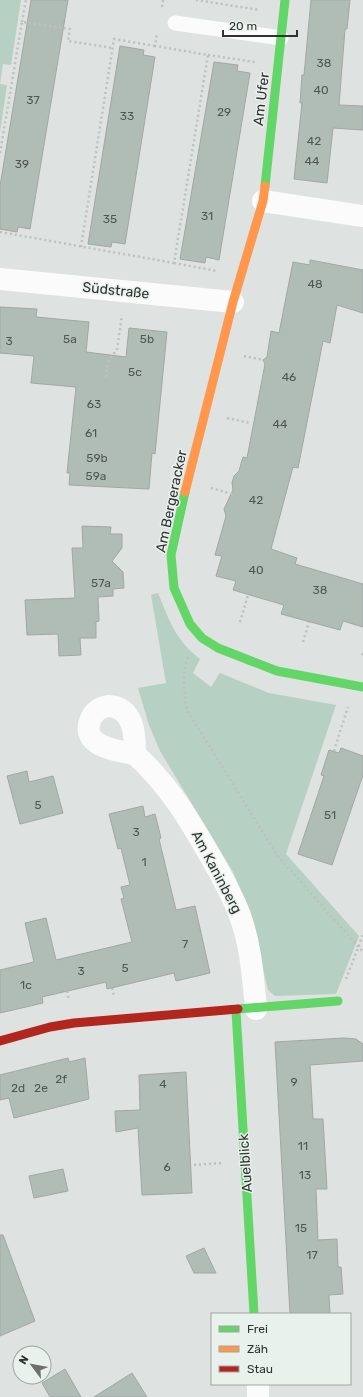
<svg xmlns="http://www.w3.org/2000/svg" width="363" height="1397" viewBox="0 0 363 1397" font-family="Rubik,sans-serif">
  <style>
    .green { fill: #b6d0c4 }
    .building { fill: #b0bdb7; stroke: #a3a6a5 }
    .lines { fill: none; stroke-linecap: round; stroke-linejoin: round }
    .path { stroke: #bec0bf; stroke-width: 2.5; stroke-dasharray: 2 3; stroke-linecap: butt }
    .lane { stroke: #fafbfa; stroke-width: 15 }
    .street { stroke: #fafbfa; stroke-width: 22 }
    .fast { stroke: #63d668; stroke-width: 9 }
    .slow { stroke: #ff974d; stroke-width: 9 }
    .jam { stroke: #b3261e; stroke-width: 9 }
    .labels { text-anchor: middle; stroke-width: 3; stroke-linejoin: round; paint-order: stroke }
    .number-label { font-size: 12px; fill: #505652 }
    .street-label { font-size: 14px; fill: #303331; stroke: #e9f1ed }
  </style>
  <rect width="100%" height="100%" fill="#dee2e0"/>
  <g class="green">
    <path d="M 0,0 L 21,0 L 11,65 L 3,64 L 0,84 Z"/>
    <path d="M 0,84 L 7,85 L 0,132 Z"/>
    <path d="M 158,593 C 169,620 176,641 200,659 L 193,673 L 211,687 L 220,673 L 269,693 L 336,705 L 286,854 L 359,936 L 336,994 L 275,996 L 268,990 L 248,909 L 233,872 L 160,751 L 149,725 L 138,688 L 166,683 L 151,595 Z"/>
  </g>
  <g class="building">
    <path d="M 31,0 L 68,0 L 30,229 L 18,227 L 17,232 L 0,229 L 0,186 Z"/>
    <path d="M 311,0 L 350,0 L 347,29 L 345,29 L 339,105 L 363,106 L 363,130 L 333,128 L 327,183 L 294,179 L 302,103 L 300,103 L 302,75 L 304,75 Z"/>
    <path d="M 120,46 L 144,50 L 143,55 L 155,57 L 125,244 L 112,242 L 111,247 L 88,244 Z"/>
    <path d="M 214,62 L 238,65 L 237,71 L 250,73 L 219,260 L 206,257 L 205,263 L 180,259 Z"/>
    <path d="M 310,260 L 363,270 L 363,313 L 337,305 L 330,343 L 323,341 L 298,468 L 293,467 L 271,549 L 297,558 L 295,564 L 363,584 L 363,627 L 343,621 L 340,630 L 281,614 L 284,605 L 233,590 L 236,581 L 216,576 L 222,556 L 215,555 L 226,516 L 224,509 L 233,490 L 232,483 L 234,476 L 239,471 L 243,457 L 247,458 L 265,364 L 263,360 L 267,357 L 271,331 L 279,333 L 293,262 L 310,265 Z"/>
    <path d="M 0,307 L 37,309 L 36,317 L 89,322 L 86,352 L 126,357 L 129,328 L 167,332 L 155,454 L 152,453 L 149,489 L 69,485 L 70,473 L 67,473 L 76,387 L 31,383 L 34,356 L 0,353 Z"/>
    <path d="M 82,526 L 111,527 L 110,534 L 122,534 L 122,548 L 112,561 L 123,572 L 124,588 L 113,589 L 113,596 L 98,597 L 99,621 L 96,622 L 96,638 L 80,638 L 81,655 L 59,656 L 58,634 L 27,635 L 25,600 L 75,598 L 72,548 L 83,548 Z"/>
    <path d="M 341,748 L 363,756 L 363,775 L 332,865 L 298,854 L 324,776 L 321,775 L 329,750 L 339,753 Z"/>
    <path d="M 27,771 L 29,782 L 53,776 L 63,813 L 20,824 L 7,776 Z"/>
    <path d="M 143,806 L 145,817 L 155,814 L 161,838 L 159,839 L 176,910 L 195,906 L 210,973 L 176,981 L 174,973 L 107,989 L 106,982 L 42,997 L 43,1003 L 0,1013 L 0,970 L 34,962 L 25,923 L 46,918 L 56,960 L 132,942 L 121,899 L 124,898 L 121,887 L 130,885 L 121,848 L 118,849 L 109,814 Z"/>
    <path d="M 344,1038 L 356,1039 L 363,1044 L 363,1061 L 310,1065 L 313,1119 L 323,1119 L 327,1189 L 316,1189 L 318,1240 L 337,1239 L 338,1267 L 341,1267 L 343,1294 L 329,1295 L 330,1314 L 290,1314 L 275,1042 Z"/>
    <path d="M 68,1058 L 69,1062 L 85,1058 L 89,1099 L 14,1118 L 9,1098 L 0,1100 L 0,1075 Z"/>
    <path d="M 186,1072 L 192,1193 L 142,1195 L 138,1128 L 116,1132 L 115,1111 L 140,1110 L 139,1075 Z"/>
    <path d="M 63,1169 L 68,1191 L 34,1198 L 29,1176 Z"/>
    <path d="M 0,1235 L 3,1235 L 35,1321 L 0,1336 Z"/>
    <path d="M 204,1248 L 216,1273 L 194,1273 L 186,1256 Z"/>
    <path d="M 65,1369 L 81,1397 L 50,1397 L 42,1383 Z"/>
    <path d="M 132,1373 L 147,1397 L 94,1397 Z"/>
  </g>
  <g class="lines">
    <g class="path">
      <path d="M 196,0 L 260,10"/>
      <path d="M 162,7 L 163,0"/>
      <path d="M 22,22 L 26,0"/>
      <path d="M 208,55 L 255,62"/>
      <path d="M 0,153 L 22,22 L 70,29 L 68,41 L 113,48"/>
      <path d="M 0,232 L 174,263 L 208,55 L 155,46 L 157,34"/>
      <path d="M 81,247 L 114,39 L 155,46"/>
      <path d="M 174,263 L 217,271"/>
      <path d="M 244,356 L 263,360"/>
      <path d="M 106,377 L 108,362 L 117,349 L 122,315"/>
      <path d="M 227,418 L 250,423"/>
      <path d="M 211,488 L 232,494"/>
      <path d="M 240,622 L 248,595"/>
      <path d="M 303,642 L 309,622"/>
      <path d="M 362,655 L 363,653"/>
      <path d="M 188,657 C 182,675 184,692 187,710 L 277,855 L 363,952"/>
      <path d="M 334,751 L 348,707"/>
      <path d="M 346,979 L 363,935"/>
      <path d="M 112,988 L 114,997"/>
      <path d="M 67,991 L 69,1000"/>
      <path d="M 194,1165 L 221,1163"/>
    </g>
    <path class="lane" d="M 175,23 L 281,38"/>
    <g class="street">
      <path d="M 263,201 L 363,216"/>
      <path d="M 0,279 L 233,302"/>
      <path d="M 108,706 C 134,707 135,734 135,754 C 118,751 81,747 90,721 C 93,712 99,708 108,706 Z"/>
      <path d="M 135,754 C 169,786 186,814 209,854 C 220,873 231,892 239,913 C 251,944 253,977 256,1009"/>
      <path d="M 258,1384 L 258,1397"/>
    </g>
    <g class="fast">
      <path d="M 265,186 L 285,0"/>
      <path d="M 185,492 L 171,555 L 174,588 L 190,624 L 202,638 L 218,648 L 277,671 L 363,687"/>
      <path d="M 238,1009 L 338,1001"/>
      <path d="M 236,1011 L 254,1314"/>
    </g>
    <path class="slow" d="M 185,492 L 233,302 L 263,201 L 265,186"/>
    <path class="jam" d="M 0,1041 L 50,1027 L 74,1023 L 238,1009"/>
  </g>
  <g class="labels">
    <g class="number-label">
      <text x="324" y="67">38</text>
      <text x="321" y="94">40</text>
      <text x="33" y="104">37</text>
      <text x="224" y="116">29</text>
      <text x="127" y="120">33</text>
      <text x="314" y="145">42</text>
      <text x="312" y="165">44</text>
      <text x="22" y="168">39</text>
      <text x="207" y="220">31</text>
      <text x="110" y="223">35</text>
      <text x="315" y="288">48</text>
      <text x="70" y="343">5a</text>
      <text x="147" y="343">5b</text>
      <text x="9" y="345">3</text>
      <text x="135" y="376">5c</text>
      <text x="289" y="381">46</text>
      <text x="94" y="408">63</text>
      <text x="280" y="428">44</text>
      <text x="91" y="437">61</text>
      <text x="97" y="462">59b</text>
      <text x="96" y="480">59a</text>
      <text x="256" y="504">42</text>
      <text x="256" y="574">40</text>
      <text x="101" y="587">57a</text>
      <text x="320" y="594">38</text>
      <text x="38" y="809">5</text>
      <text x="330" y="819">51</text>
      <text x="136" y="836">3</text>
      <text x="144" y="866">1</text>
      <text x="185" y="948">7</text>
      <text x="125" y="972">5</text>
      <text x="81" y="975">3</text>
      <text x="26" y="989">1c</text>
      <text x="61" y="1083">2f</text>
      <text x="294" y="1086">9</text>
      <text x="163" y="1088">4</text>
      <text x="18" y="1092">2d</text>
      <text x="41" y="1092">2e</text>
      <text x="303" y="1150">11</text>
      <text x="167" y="1171">6</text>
      <text x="305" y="1179">13</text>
      <text x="301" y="1232">15</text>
      <text x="312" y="1259">17</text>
    </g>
    <g class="street-label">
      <text transform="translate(261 99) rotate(-83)" y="5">Am Ufer</text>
      <text transform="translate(116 290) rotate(6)" y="5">Südstraße</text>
      <text transform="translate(171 501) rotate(-78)" y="5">Am Bergeracker</text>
      <text transform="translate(217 872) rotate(62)" y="5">Am Kaninberg</text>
      <text transform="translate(245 1163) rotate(-94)" y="5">Auelblick</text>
    </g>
  </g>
  <rect x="211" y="1313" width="140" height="72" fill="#e9f1ed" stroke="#9fa5a2"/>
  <rect x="219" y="1326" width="20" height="6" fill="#63d668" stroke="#9fa5a2"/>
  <text x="247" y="1333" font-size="12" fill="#303331">Frei</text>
  <rect x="219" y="1346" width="20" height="6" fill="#ff974d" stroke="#9fa5a2"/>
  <text x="247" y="1353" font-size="12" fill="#303331">Zäh</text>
  <rect x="219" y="1366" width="20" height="6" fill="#b3261e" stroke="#9fa5a2"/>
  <text x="247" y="1373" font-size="12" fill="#303331">Stau</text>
  <g transform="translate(32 1365) rotate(302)"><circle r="19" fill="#e9f1ed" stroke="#9fa5a2"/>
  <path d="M0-3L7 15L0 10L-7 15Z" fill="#6d706e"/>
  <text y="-6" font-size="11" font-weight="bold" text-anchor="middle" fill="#303331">N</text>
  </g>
  <path d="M223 30v6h74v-6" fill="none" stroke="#303331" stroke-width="2"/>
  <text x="229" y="30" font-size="12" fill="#303331" stroke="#e9f1ed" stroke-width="3" paint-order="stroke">20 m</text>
</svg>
